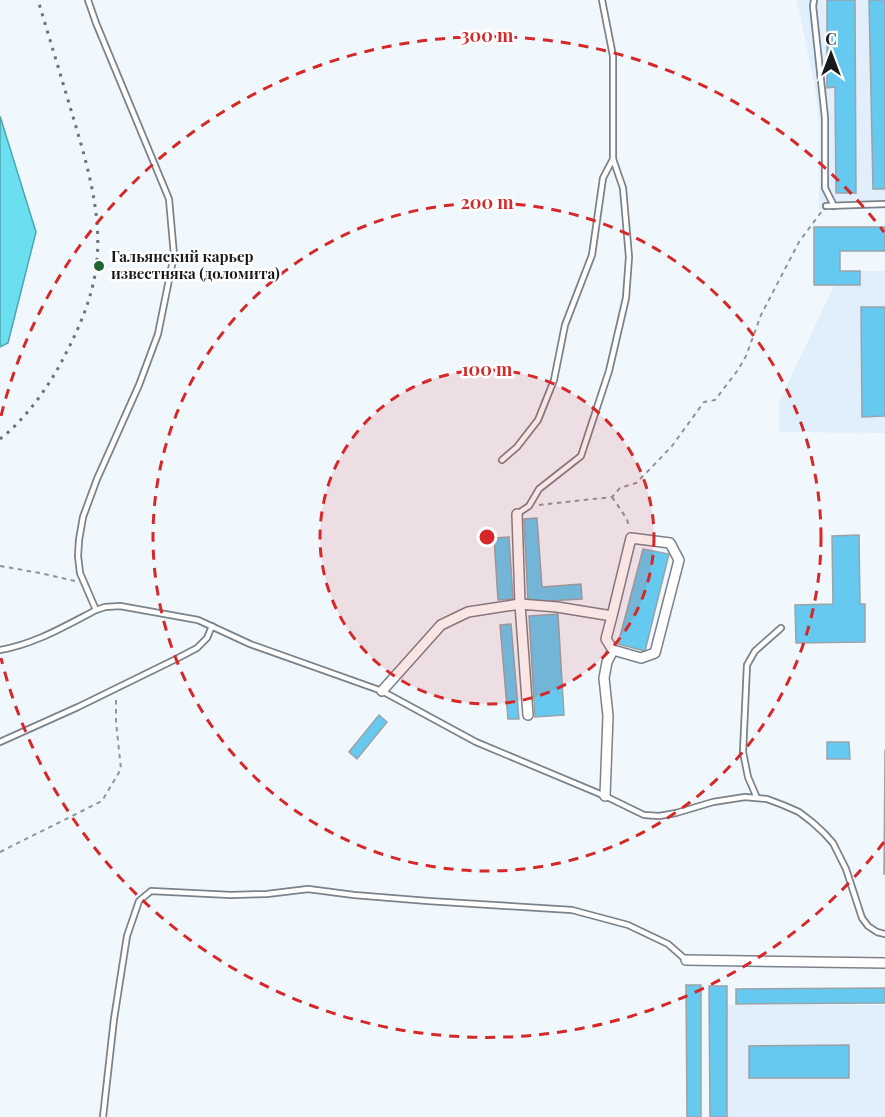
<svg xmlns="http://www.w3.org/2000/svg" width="885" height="1117" viewBox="0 0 885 1117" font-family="'Playfair Display',serif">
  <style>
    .built { fill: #e1eefb }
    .water { fill: #69dfef; stroke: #51a4b0; stroke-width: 1.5 }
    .building { fill: #66c9f0; stroke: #9aa3a8; stroke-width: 1.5 }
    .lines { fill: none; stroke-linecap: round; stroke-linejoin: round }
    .lane-casing { stroke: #7c8289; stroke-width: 8 }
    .street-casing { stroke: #7c8289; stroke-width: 12 }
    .path { stroke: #8f9498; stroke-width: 2; stroke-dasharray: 4.5 4.5; stroke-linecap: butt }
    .lane { stroke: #fff; stroke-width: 4.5 }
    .street { stroke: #fff; stroke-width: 9 }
    .rail { stroke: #6e7276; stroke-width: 3; stroke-dasharray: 3 6; stroke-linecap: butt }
    .ring { fill: none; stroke: #d62828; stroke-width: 3; stroke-dasharray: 10 8 }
    .poi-dot { fill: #216530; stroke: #fff; stroke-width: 2 }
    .labels { text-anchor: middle; stroke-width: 5; stroke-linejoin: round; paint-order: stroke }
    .poi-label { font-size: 15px; font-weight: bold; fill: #181b1e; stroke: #fff; text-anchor: start }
    .centre { fill: #d62828; stroke: #fff; stroke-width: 3 }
    .ring-label { font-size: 18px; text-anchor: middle; font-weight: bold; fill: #d62828; stroke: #fff; stroke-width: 5; stroke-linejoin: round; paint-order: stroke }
  </style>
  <rect width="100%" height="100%" fill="#f1f8fd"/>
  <g class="built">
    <path d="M 797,0 L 885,0 L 885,209 L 819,209 L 819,122 L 815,88 Z"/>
    <path d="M 841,271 L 885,271 L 885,433 L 779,432 L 779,402 Z"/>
    <path d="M 727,1005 L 885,1005 L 885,1117 L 728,1117 Z"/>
  </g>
  <path class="water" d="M 0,116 L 36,232 L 8,343 L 0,347 Z"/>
  <g class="building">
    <path d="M 827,0 L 855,0 L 856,193 L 836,193 L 835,87 L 827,88 Z"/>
    <path d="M 869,0 L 885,0 L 885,189 L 873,189 Z"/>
    <path d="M 814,227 L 885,227 L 885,251 L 840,251 L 840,271 L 860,271 L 860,285 L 814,285 Z"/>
    <path d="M 861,307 L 885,307 L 885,416 L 862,417 Z"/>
    <path d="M 537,518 L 542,587 L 581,584 L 582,599 L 528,602 L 524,519 Z"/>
    <path d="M 859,535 L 860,604 L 865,604 L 865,642 L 796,643 L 795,605 L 833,604 L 832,536 Z"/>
    <path d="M 509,537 L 513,599 L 498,600 L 494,538 Z"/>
    <path d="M 643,549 L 669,554 L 645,651 L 618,644 Z"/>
    <path d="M 558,614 L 564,715 L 535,717 L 529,616 Z"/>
    <path d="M 511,624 L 519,719 L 508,719 L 500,625 Z"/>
    <path d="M 379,715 L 387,722 L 357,759 L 349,752 Z"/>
    <path d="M 827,742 L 849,742 L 850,759 L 827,759 Z"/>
    <path d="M 885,750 L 885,874 L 884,874 Z"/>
    <path d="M 686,985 L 701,985 L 701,1117 L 687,1117 Z"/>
    <path d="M 709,986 L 727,986 L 727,1117 L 710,1117 Z"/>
    <path d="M 885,988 L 885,1003 L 736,1004 L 736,989 Z"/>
    <path d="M 849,1045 L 849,1078 L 749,1078 L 749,1046 Z"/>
  </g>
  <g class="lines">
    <g class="lane-casing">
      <g id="lane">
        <path d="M 88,0 L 96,23 L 169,199 L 174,255 L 158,334 L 139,385 L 97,479 L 83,517 L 79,540 L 78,556 L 80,573 L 96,610"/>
        <path d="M 814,0 L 813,6 L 825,118 L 825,188 L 834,206"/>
        <path d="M 826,206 L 885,204"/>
        <path d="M 502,460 L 517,447 L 538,420 L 554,380 L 565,325 L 592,255 L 603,178 L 613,159"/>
        <path d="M 517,514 L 529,506 L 539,489 L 581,456 L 609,371 L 626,298 L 629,257 L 623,188 L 613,159 L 613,56 L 602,0"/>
        <path d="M 0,650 C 35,644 65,626 96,610 L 105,607 L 120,606 L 198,620 L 250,644 L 382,691 L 476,742 L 605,796 L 644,815 L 659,816 L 676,813 L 713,802 L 745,797 L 767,799 L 783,805 L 799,812 L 812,822 L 824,833 L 833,843 L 846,869 L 862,918 L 868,926 L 877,932 L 885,934"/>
        <path d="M 0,742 L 78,707 L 178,658 L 197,648 L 207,638 L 212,626"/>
        <path d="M 757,798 L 748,777 L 743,752 L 747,665 L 755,651 L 781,628"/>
        <path d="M 103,1117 L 114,1019 L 127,936 L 139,901 L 151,891 L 231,895 L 267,894 L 308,889 L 354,895 L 428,901 L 572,910 L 628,925 L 668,944 L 685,959"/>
      </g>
    </g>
    <g class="street-casing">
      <g id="street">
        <path d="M 382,691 L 441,625 L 468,612 L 520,604 L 517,514"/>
        <path d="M 528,715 L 520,604 L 557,607 L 612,616 L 606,639 L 613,650 L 641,658 L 655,653 L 679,560 L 670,543 L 631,538 L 612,616"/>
        <path d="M 605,796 L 608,716 L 604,678 L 607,662 L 613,650"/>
        <path d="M 686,960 L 885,963"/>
      </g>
    </g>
    <g class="path">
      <path d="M 612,497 L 627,519 L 629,528"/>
      <path d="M 539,505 L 612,497 L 620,488 L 636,483 L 652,467 L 672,446 L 704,402 L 715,400 L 738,370 L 746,356 L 761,315 L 799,242 L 822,211"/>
      <path d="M 0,566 L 40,573 L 75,581"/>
      <path d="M 0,852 L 102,801 L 121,769 L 116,722 L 116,696"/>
    </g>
    <use href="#lane" class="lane"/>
    <use href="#street" class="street"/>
    <path class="rail" d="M 0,439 C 25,420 50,385 64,357 C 77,332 88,308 94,280 C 106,223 87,164 71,110 C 60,73 49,37 38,0"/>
  </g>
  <circle cx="487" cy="537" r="167" fill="#d62828" fill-opacity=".12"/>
  <g class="ring">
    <circle cx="487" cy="537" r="167"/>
    <circle cx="487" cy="537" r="334"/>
    <path d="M884 842A501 501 0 0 1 1 658M1 416A501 501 0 0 1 884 232"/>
  </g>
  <circle class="poi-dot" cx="99" cy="266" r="6"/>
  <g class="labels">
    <g class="poi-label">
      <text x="111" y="262">Гальянский карьер<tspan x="111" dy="17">известняка (доломита)</tspan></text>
    </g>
  </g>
  <circle cx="487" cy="537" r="9" class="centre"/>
  <g class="ring-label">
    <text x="487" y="42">300 m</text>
    <text x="487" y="209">200 m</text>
    <text x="487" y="376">100 m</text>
  </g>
  <g transform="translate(831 54)" stroke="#ffffff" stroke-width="4.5" paint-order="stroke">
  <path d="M0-4.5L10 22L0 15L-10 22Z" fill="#181b1e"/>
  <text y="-9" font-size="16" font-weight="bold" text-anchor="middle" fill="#181b1e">С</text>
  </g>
</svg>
